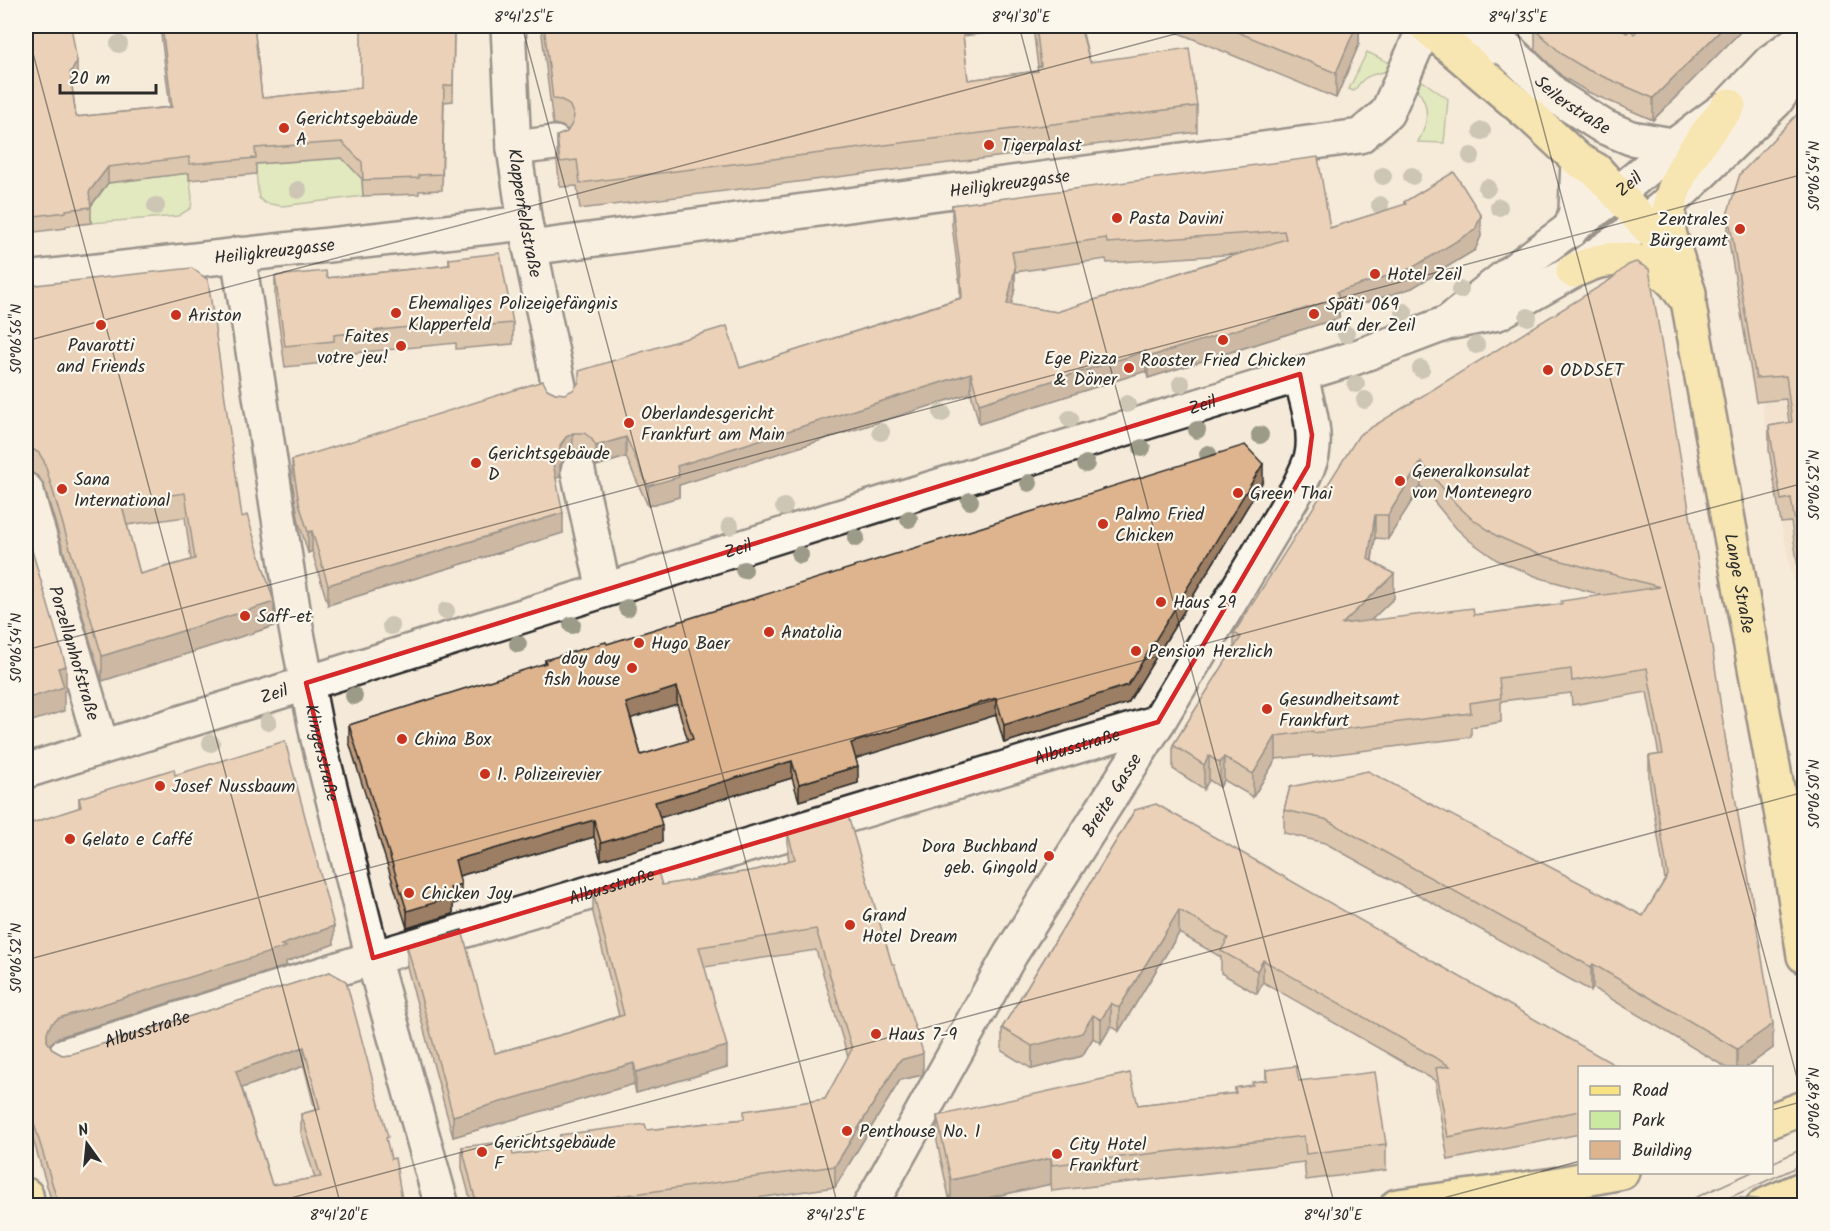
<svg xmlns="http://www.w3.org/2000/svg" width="1830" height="1231" viewBox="0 0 1830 1231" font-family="Kalam,sans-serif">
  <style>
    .built { fill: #eedac2 }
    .green { fill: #cae9a1; stroke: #7a8a66; stroke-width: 1.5 }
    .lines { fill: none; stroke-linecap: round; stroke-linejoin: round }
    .minor-casing { stroke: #2b2b2b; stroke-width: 38 }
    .major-casing { stroke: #2b2b2b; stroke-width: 38 }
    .minor { stroke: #fbf7ec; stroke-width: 33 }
    .major { stroke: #f8e281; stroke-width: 33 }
    .tram { stroke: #2b2b2b; stroke-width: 1.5 }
    .tree { fill: #9c9b89 }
    .wall { fill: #be9b7a; stroke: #2b2b2b; stroke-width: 1.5; fill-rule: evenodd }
    .shaded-wall { fill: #9b7e63; stroke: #2b2b2b; stroke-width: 1.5 }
    .building { fill: #ddb48e; stroke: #2b2b2b; stroke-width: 1.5; fill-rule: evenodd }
    .marked { fill: none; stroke: #d62828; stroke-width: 4.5; stroke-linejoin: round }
    .ticks { fill: none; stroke: #2b2b2b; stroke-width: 1.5; stroke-opacity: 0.45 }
    .poi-dot { fill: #c8321e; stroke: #fbf7ec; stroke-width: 2 }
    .labels { text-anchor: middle; stroke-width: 4.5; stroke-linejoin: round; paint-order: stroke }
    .street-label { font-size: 18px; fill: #2b2b2b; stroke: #fbf7ec }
    .poi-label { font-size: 18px; fill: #2b2b2b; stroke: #fbf7ec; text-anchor: start }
    .neatline { fill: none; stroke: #2b2b2b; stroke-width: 2 }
    .ticks-label { font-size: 15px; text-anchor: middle; fill: #2b2b2b }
  </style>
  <rect width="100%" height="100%" fill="#f5ead9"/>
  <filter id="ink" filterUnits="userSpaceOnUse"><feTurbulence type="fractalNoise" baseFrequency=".0167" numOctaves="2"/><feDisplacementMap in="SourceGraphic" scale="12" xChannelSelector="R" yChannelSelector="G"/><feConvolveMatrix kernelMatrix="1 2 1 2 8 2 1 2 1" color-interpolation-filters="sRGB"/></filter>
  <g filter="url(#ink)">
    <path class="built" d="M 1804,394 L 1804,629 L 1781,523 L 1762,402 Z"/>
    <g class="green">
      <path d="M 1367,52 L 1398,67 C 1387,73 1373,72 1364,79 C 1360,82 1357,87 1354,91 L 1349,89 Z"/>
      <path d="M 1411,73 L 1448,99 L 1444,143 L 1418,142 C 1432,118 1430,98 1408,81 Z"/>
      <path d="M 347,158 L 361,169 L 363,196 L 282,206 L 265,203 L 259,198 L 255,164 Z"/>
      <path d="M 189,173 L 192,198 L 191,208 L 178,216 L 91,223 L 88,198 L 97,198 L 102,190 L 101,184 Z"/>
    </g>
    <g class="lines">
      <g class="minor-casing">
        <g id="minor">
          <path id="s1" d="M 508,26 L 514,148 L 525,223 L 561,396"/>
          <path id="s2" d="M 1429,26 L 1507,49 L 1557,97 L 1604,127 L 1631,138 L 1690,148"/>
          <path d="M 514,148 L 555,143"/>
          <path d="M 1570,231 L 1576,211 L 1578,160"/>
          <path id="s3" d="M 530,248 L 1360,136 L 1387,113 L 1425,26"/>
          <path id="s4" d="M 238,254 L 296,628 L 318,739 L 373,958 L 442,1206"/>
          <path id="s5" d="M 26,279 L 525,223"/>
          <path id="s6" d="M 1451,320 L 1510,273 L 1617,194 L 1674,146 L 1729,105 L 1771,61 L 1804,37"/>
          <path d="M 578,471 L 604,590"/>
          <path id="s7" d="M 26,490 L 102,747"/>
          <path id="s8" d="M 26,771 L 897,499 L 1354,358 L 1447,323 L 1498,313 L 1573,271 L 1643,223 L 1684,190 L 1775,102 L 1804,62"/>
          <path id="s9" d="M 65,1055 L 373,958 L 1158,722"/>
          <path id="s10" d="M 870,1206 L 1010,955 L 1158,722 L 1297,490 C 1303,478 1309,467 1312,455 C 1317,429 1306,399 1300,374"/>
        </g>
      </g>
      <g class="major-casing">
        <g id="major">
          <path id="s11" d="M 1426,26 L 1531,116 L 1578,160 L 1596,170 L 1665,246 L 1681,270 L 1689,293 L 1689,306 L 1787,843 L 1804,956"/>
          <path d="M 1678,261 C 1675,251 1670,240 1669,230 C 1664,181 1701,141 1729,105"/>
          <path d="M 1573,271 C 1581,268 1591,263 1600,261 C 1631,255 1665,264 1682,294"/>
          <path d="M 1772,1120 L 1804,1108"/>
          <path d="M 26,1195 L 28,1206"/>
          <path d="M 1397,1206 L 1554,1185 L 1622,1172"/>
          <path d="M 1763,1206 L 1804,1188"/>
        </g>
      </g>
      <use href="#minor" class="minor"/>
      <use href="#major" class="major"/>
      <g class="tram">
        <path d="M 1772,1163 L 1804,1148"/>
        <path d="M 1677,1206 L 1752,1172"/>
        <path d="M 1687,1206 C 1719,1195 1754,1195 1786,1206"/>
        <path d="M 1711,1206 L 1804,1164"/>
      </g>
    </g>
    <g class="tree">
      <circle cx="119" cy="44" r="9"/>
      <circle cx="1482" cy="131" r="9"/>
      <circle cx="1471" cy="156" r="9"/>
      <circle cx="1383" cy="176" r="9"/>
      <circle cx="1412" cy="176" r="9"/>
      <circle cx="1487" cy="188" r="9"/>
      <circle cx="298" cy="190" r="9"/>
      <circle cx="1380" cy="205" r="9"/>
      <circle cx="156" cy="206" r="9"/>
      <circle cx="1499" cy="207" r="9"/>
      <circle cx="1460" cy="290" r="9"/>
      <circle cx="1404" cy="312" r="9"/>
      <circle cx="1528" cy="317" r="9"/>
      <circle cx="1346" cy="334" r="9"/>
      <circle cx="1476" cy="345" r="9"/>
      <circle cx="1421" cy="369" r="9"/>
      <circle cx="1181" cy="384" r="9"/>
      <circle cx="1356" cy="384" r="9"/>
      <circle cx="1365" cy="400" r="9"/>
      <circle cx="1127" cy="404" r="9"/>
      <circle cx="942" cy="413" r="9"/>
      <circle cx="1070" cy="419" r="9"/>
      <circle cx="1197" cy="430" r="9"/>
      <circle cx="881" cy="432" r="9"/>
      <circle cx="1260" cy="435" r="9"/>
      <circle cx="1142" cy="448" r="9"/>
      <circle cx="1208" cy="454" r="9"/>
      <circle cx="1086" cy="464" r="9"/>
      <circle cx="1029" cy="483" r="9"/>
      <circle cx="970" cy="501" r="9"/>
      <circle cx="784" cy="507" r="9"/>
      <circle cx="909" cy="519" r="9"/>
      <circle cx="730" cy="526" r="9"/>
      <circle cx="856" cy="538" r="9"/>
      <circle cx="800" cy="555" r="9"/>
      <circle cx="744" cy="570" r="9"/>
      <circle cx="627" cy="608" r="9"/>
      <circle cx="446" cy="611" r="9"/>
      <circle cx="572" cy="625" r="9"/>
      <circle cx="391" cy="626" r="9"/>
      <circle cx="518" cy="644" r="9"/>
      <circle cx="354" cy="696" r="9"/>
      <circle cx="268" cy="722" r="9"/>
      <circle cx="211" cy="743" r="9"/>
    </g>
    <g class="wall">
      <path d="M 26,26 L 77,78 L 72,86 L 76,117 L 170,107 L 160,26 L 254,26 L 262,98 L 361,88 L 454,26 L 453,101 L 444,102 L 442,190 L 419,191 L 419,194 L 363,196 L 362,179 L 342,158 L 256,164 L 256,174 L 189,180 L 189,173 L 108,183 L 91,206 L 91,223 L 66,226 L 66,228 L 35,232 L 35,230 L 26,231 Z"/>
      <path d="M 541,26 L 1083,26 L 1083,29 L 1082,30 L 1090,62 L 1197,106 L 1197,132 L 580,209 L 577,186 L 560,187 L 557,162 L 557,136 L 567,132 L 568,130 L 562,126 L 553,124 ZM 1033,27 L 1038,67 L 1037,71 L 968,80 L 963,36 Z"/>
      <path d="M 1162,26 L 1359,26 L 1359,44 L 1336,98 Z"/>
      <path d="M 1746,26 L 1653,120 L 1588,92 L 1563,77 L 1535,50 L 1535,29 L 1634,34 Z"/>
      <path d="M 1804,107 L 1804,605 L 1791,522 L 1781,523 L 1769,450 L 1769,426 L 1789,423 L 1786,399 L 1756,402 L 1728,236 L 1728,212 Z"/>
      <path d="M 1404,202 L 1481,236 L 1475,250 L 1412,288 L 1339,311 L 1339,318 L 1148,378 L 1146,371 L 979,424 L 971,393 L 679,485 L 679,497 L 648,506 L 626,457 L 596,466 L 591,458 L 584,453 L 573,453 L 566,457 L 560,465 L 560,477 L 556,478 L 563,533 L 328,605 L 312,551 L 308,553 L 299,523 L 292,481 L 292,460 L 547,389 L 555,393 L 565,394 L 740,368 L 960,298 L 960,287 L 952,225 L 952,205 L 1330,228 L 1404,205 ZM 1238,254 L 1057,312 L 1011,305 L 1015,288 L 1015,272 L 1106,259 L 1107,263 Z"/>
      <path d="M 449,259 L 513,323 L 513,344 L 456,349 L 456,343 L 334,355 L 334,362 L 285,367 L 275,297 L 275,276 L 327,278 L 449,265 Z"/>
      <path d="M 1610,280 L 1726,743 L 1773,1048 L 1745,1068 L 1727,1068 L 1593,988 L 1591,991 L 1325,843 L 1284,833 L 1284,810 L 1290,787 L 1643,916 L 1665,880 L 1649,780 L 1649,756 L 1659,755 L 1647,692 L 1572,705 L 1571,693 L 1501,701 L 1501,722 L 1471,727 L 1471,737 L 1313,757 L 1313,755 L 1276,759 L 1253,797 L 1224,780 L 1220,787 L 1209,780 L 1204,789 L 1173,769 L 1173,745 L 1234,649 L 1234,633 ZM 1421,486 L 1456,528 L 1470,541 L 1497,560 L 1540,578 L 1602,595 L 1561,604 L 1474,615 L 1370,621 L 1394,598 L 1372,561 L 1375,538 L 1388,539 Z"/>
      <path d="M 26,286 L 242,517 L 274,626 L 102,681 L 44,485 L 39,477 L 31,472 L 26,472 ZM 185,517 L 191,560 L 140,574 L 127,525 Z"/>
      <path d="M 1263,481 L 1128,703 L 1004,743 L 996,715 L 856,758 L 858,783 L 838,789 L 799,801 L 792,778 L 659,818 L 662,842 L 601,860 L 594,837 L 459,876 L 461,901 L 453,904 L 453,914 L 407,928 L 349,742 L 349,725 L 545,664 L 545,660 ZM 677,704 L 688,741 L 641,755 L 631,718 Z"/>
      <path d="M 175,775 L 334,944 L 286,962 L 286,966 L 59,1037 L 51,1043 L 50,1045 L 53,1050 L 62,1055 L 71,1054 L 330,972 L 388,1148 L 403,1206 L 53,1206 L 26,1116 L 26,825 L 79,808 L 79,798 ZM 304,1066 L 315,1110 L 301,1114 L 301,1133 L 315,1178 L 272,1185 L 242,1088 Z"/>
      <path d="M 1135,810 L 1615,1068 L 1580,1068 L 1580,1134 L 1448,1160 L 1436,1090 L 1436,1081 L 1263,982 L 1257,994 L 1221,973 L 1221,957 L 1179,933 L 1119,1031 L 1111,1026 L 1101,1043 L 1093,1038 L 1082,1056 L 1032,1069 L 1002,1051 L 1002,1028 Z"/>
      <path d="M 788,834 L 923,1073 L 922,1075 L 900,1080 L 835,1187 L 700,1206 L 472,1206 L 462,1168 L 462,1147 L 513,1155 L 560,1149 L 560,1135 L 647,1130 L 744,1119 L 825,1099 L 848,1057 L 816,950 L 704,967 L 727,1067 L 636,1093 L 634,1084 L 453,1137 L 407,967 L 407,946 L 495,1053 L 568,1033 L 619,1016 L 593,913 L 593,892 L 662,885 L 756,870 L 789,861 L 788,855 Z"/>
      <path d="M 1266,1070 L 1299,1081 L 1386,1144 L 1386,1170 L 1306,1180 L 1304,1162 L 1052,1191 L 1051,1184 L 951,1206 L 937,1142 L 937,1116 L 1138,1105 L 1235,1094 L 1235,1088 L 1252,1085 L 1266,1080 Z"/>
    </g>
    <g class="shaded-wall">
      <path d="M 1356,26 L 1359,26 L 1359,44 L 1336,98 L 1336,73 Z"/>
      <path d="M 1725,26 L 1746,26 L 1653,120 L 1653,98 Z"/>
      <path d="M 77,62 L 77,78 L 70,89 L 70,73 Z"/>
      <path d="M 108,167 L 108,183 L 89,208 L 89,192 Z"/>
      <path d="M 1481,215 L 1481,236 L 1475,250 L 1412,288 L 1339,311 L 1339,318 L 1148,378 L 1148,357 L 1337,292 Z"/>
      <path d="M 1015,268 L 1015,288 L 1007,324 L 1007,304 Z"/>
      <path d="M 1146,351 L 1146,371 L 979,424 L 979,404 Z"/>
      <path d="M 971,373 L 971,393 L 679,485 L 679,497 L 648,506 L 648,486 L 677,466 Z"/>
      <path d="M 573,433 L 573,453 L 566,457 L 560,465 L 560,477 L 552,479 L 552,459 L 566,437 Z"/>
      <path d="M 626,437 L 626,457 L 596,466 L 596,446 Z"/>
      <path d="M 1421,462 L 1421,486 L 1388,539 L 1388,515 Z"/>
      <path d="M 1263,464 L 1263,481 L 1128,703 L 1004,743 L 1004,725 Z"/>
      <path d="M 563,513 L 563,533 L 328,605 L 328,585 Z"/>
      <path d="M 1375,515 L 1375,538 L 1368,583 L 1368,559 Z"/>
      <path d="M 312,531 L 312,551 L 308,553 L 308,532 Z"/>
      <path d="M 1394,574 L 1394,598 L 1342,648 L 1342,624 Z"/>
      <path d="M 274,602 L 274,626 L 102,681 L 102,656 Z"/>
      <path d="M 66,666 L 66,690 L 64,691 L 64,711 L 26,723 L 26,699 L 58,668 Z"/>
      <path d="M 677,687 L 677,704 L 626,720 L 626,703 Z"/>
      <path d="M 996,698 L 996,715 L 851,760 L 851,743 Z"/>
      <path d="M 1276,736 L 1276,759 L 1253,797 L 1253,774 Z"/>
      <path d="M 1209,756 L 1209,780 L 1204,789 L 1204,765 Z"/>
      <path d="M 1224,757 L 1224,780 L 1220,787 L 1220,763 Z"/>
      <path d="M 792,761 L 792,778 L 655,819 L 655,802 Z"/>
      <path d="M 858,766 L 858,783 L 799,801 L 799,784 Z"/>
      <path d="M 594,820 L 594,837 L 455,877 L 455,860 Z"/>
      <path d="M 662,825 L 662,842 L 601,860 L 601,843 Z"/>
      <path d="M 461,884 L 461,901 L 453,904 L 453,914 L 407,928 L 407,911 L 450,888 Z"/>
      <path d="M 1179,910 L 1179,933 L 1119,1031 L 1119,1008 Z"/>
      <path d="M 334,926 L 334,944 L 286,962 L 286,966 L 59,1037 L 51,1043 L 47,1050 L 47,1032 L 51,1024 L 59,1018 L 281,945 Z"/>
      <path d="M 1263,960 L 1263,982 L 1257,994 L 1257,971 Z"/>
      <path d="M 1593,964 L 1593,988 L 1591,991 L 1591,967 Z"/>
      <path d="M 1111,1003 L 1111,1026 L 1101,1043 L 1101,1020 Z"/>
      <path d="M 1093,1015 L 1093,1038 L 1082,1056 L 1032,1069 L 1032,1046 Z"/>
      <path d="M 1773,1024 L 1773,1048 L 1745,1068 L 1737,1068 L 1737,1049 Z"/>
      <path d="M 727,1046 L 727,1067 L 636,1093 L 636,1072 Z"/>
      <path d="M 304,1047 L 304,1066 L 236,1090 L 236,1071 Z"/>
      <path d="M 923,1052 L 923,1073 L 922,1075 L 900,1080 L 835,1187 L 835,1166 L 900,1060 Z"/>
      <path d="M 634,1063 L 634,1084 L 453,1137 L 453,1116 Z"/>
      <path d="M 1051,1158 L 1051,1184 L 951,1206 L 951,1180 Z"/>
    </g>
    <g class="building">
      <path d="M 26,26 L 71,26 L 77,62 L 70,73 L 76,117 L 172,107 L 162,26 L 254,26 L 262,98 L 361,88 L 361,28 L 365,28 L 365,26 L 454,26 L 453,85 L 444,86 L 442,174 L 419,175 L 419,178 L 363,180 L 362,162 L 342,142 L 255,148 L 256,158 L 189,164 L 189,157 L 108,167 L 89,192 L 91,207 L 66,210 L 66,212 L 35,216 L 35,214 L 26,215 Z"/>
      <path d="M 544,26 L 962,26 L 968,80 L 1038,71 L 1037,67 L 1041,66 L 1036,26 L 1080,26 L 1090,62 L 1189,48 L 1197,106 L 580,183 L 577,160 L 560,162 L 557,136 L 567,132 L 572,124 L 574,116 L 570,106 L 562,100 L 553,99 Z"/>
      <path d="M 1223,26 L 1356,26 L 1336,73 Z"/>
      <path d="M 1538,26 L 1615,26 L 1627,33 L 1630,29 L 1634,34 L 1642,26 L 1725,26 L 1653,98 L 1588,70 L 1563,55 L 1535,29 Z"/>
      <path d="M 1804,107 L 1804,581 L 1791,498 L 1781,500 L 1769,426 L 1792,422 L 1786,376 L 1756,378 L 1728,212 L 1740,174 Z"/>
      <path d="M 1318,157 L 1330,228 L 1406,204 L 1404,202 L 1454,172 L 1481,215 L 1475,230 L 1412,268 L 1337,292 L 1339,298 L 1148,357 L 1146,351 L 979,404 L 971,373 L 677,466 L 679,477 L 648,486 L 626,437 L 596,446 L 591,438 L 584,433 L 573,433 L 566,437 L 560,445 L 560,456 L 552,459 L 563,513 L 328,585 L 312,531 L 308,532 L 299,503 L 292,460 L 543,381 L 547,389 L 555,393 L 565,394 L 573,390 L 579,382 L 579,371 L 727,326 L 740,368 L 962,298 L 960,266 L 952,205 ZM 1284,231 L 1286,239 L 1057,312 L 1007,304 L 1015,268 L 1012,252 L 1106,238 L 1107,243 Z"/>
      <path d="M 500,253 L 513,323 L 456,328 L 456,322 L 334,335 L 334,341 L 285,346 L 275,276 L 326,271 L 327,278 L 450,265 L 449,259 Z"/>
      <path d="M 1636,262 L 1649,269 L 1714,659 L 1726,743 L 1773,1024 L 1737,1049 L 1593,964 L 1591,967 L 1325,819 L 1284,810 L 1290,787 L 1368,771 L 1643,916 L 1668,875 L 1649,756 L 1663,754 L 1647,668 L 1572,681 L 1571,669 L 1499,678 L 1501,698 L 1470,703 L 1471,713 L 1313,733 L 1313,731 L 1276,736 L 1253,774 L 1224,757 L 1220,763 L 1209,756 L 1204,765 L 1173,745 L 1241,637 L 1234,633 L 1359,435 L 1610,280 L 1628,265 ZM 1421,462 L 1456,504 L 1470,517 L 1497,536 L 1540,555 L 1660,587 L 1561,601 L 1562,604 L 1474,615 L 1473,608 L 1342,624 L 1394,574 L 1368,559 L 1375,515 L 1388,515 Z"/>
      <path d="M 192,268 L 208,280 L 242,517 L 247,515 L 274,602 L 102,656 L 44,461 L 39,453 L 31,448 L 26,448 L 26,286 ZM 185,493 L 195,559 L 140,574 L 121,502 Z"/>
      <path d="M 1245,445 L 1263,464 L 1128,685 L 1004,725 L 996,698 L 851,743 L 858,766 L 838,772 L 799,784 L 792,761 L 655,802 L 662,825 L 601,843 L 594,820 L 455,860 L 461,884 L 450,888 L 453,897 L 407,911 L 349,725 L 546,663 L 545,660 L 606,642 L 607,644 ZM 677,687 L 693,739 L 641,755 L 626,703 Z"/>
      <path d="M 26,530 L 66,666 L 58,668 L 64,687 L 26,699 Z"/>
      <path d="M 285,741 L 334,926 L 281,945 L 286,947 L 59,1018 L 51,1024 L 47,1032 L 47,1041 L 53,1050 L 62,1055 L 71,1054 L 330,972 L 346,981 L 388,1137 L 386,1138 L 391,1159 L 395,1158 L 403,1206 L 59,1206 L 26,1097 L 26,825 L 81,807 L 79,798 L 174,769 L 175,775 ZM 304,1047 L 320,1109 L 301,1114 L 321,1177 L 272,1185 L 236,1071 Z"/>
      <path d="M 1156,804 L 1615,1065 L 1614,1068 L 1580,1068 L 1580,1111 L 1448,1137 L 1436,1068 L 1450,1066 L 1263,960 L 1257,971 L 1221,951 L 1228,938 L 1179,910 L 1119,1008 L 1111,1003 L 1101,1020 L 1093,1015 L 1082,1033 L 1032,1046 L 1002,1028 L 1135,810 Z"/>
      <path d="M 848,816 L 892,964 L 894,964 L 923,1052 L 922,1054 L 900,1060 L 835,1166 L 548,1206 L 477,1206 L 462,1147 L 509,1141 L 513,1155 L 563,1148 L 560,1135 L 645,1124 L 647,1130 L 744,1119 L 744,1111 L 825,1099 L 852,1049 L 816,929 L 699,947 L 727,1046 L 636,1072 L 634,1063 L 453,1116 L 407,946 L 462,930 L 495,1053 L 568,1033 L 624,1015 L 593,892 L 658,872 L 662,885 L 756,870 L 795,859 L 788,834 Z"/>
      <path d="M 1296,1066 L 1299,1081 L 1375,1072 L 1386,1144 L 1306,1154 L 1304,1136 L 1052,1165 L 1051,1158 L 951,1180 L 937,1116 L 1130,1073 L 1138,1105 L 1236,1093 L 1235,1088 L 1253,1085 L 1252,1082 L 1267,1080 L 1266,1070 Z"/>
    </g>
  </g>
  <path d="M0 0H1830V1231H0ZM 1300,374 L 1312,435 L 1308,466 L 1158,722 L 373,958 L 306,683 Z" fill="#f5ead9" fill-opacity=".55" fill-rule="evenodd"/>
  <path class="marked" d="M 1300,374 L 1312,435 L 1308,466 L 1158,722 L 373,958 L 306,683 Z"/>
  <path class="ticks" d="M 522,26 L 838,1206M 1019,26 L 1335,1206M 1516,26 L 1804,1104M 26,27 L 341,1206M 26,32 L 51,26M 26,341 L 1205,26M 26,650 L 1804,174M 26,960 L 1804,483M 1772,1110 L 1804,1101M 261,1206 L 1804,792M 1414,1206 L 1580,1161"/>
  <g class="poi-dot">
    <circle cx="284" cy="128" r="6"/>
    <circle cx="989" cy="145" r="6"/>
    <circle cx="1117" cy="218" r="6"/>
    <circle cx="1740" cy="229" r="6"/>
    <circle cx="1375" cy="274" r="6"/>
    <circle cx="396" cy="313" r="6"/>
    <circle cx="1314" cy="314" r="6"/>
    <circle cx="176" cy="315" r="6"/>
    <circle cx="101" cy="325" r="6"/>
    <circle cx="1223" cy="340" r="6"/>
    <circle cx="401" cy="346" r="6"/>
    <circle cx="1129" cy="368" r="6"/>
    <circle cx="1548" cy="370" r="6"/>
    <circle cx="629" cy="423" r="6"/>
    <circle cx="476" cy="463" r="6"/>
    <circle cx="1400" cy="481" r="6"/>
    <circle cx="62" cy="489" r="6"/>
    <circle cx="1238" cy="493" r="6"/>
    <circle cx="1103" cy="524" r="6"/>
    <circle cx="1161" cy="602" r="6"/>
    <circle cx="245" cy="616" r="6"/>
    <circle cx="769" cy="632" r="6"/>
    <circle cx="639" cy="643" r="6"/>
    <circle cx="1136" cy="651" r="6"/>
    <circle cx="632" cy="668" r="6"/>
    <circle cx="1267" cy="709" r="6"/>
    <circle cx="402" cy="739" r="6"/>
    <circle cx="485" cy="774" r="6"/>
    <circle cx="160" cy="786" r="6"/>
    <circle cx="70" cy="839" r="6"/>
    <circle cx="1049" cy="856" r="6"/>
    <circle cx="409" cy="893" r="6"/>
    <circle cx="850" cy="925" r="6"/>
    <circle cx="876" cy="1034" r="6"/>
    <circle cx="847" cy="1131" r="6"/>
    <circle cx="482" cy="1152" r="6"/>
    <circle cx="1057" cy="1154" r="6"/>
  </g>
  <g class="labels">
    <g class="street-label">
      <text dy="6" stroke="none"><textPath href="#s2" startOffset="168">Seilerstraße</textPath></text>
      <text dy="6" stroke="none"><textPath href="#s3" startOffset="484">Heiligkreuzgasse</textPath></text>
      <text dy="6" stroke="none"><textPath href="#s6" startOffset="224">Zeil</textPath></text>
      <text dy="6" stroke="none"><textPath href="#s1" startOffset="188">Klapperfeldstraße</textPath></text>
      <text dy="6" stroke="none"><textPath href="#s5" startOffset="250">Heiligkreuzgasse</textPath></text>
      <text dy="6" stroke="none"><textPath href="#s8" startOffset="1232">Zeil</textPath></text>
      <text dy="6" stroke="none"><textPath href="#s8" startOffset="746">Zeil</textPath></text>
      <text dy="6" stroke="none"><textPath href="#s11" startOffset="674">Lange Straße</textPath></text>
      <text dy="6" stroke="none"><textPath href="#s7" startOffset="170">Porzellanhofstraße</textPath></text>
      <text dy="6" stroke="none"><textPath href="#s8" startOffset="260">Zeil</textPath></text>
      <text dy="6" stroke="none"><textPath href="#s9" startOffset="1058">Albusstraße</textPath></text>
      <text dy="6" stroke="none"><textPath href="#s4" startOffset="506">Klingerstraße</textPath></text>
      <text dy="6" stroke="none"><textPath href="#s10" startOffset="477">Breite Gasse</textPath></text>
      <text dy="6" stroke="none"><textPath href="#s9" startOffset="572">Albusstraße</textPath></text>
      <text dy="6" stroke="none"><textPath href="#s9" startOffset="86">Albusstraße</textPath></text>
    </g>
    <g class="poi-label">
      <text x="296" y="124">Gerichtsgebäude<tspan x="296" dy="21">A</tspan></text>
      <text x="1001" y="151">Tigerpalast</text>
      <text x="1129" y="224">Pasta Davini</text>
      <text x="1728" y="225" text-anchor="end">Zentrales<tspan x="1728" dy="21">Bürgeramt</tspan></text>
      <text x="1387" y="280">Hotel Zeil</text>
      <text x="408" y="309">Ehemaliges Polizeigefängnis<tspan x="408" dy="21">Klapperfeld</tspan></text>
      <text x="1326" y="310">Späti 069<tspan x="1326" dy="21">auf der Zeil</tspan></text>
      <text x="188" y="321">Ariston</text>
      <text x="389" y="342" text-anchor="end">Faites<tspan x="389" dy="21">votre jeu!</tspan></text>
      <text x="101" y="351" text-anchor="middle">Pavarotti<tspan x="101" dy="21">and Friends</tspan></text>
      <text x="1117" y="364" text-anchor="end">Ege Pizza<tspan x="1117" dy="21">&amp; Döner</tspan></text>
      <text x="1223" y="366" text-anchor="middle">Rooster Fried Chicken</text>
      <text x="1560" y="376">ODDSET</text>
      <text x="641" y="419">Oberlandesgericht<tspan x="641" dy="21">Frankfurt am Main</tspan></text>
      <text x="488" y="459">Gerichtsgebäude<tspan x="488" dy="21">D</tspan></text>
      <text x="1412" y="477">Generalkonsulat<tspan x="1412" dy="21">von Montenegro</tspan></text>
      <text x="74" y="485">Sana<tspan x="74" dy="21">International</tspan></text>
      <text x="1250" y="499">Green Thai</text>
      <text x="1115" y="520">Palmo Fried<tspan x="1115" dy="21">Chicken</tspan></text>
      <text x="1173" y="608">Haus 29</text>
      <text x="257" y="622">Saff-et</text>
      <text x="781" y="638">Anatolia</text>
      <text x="651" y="649">Hugo Baer</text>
      <text x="1148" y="657">Pension Herzlich</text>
      <text x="620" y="664" text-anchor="end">doy doy<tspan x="620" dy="21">fish house</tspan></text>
      <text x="1279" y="705">Gesundheitsamt<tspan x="1279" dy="21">Frankfurt</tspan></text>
      <text x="414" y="745">China Box</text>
      <text x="497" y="780">1. Polizeirevier</text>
      <text x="172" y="792">Josef Nussbaum</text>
      <text x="82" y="845">Gelato e Caffé</text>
      <text x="1037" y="852" text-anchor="end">Dora Buchband<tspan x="1037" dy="21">geb. Gingold</tspan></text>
      <text x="421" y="899">Chicken Joy</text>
      <text x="862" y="921">Grand<tspan x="862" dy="21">Hotel Dream</tspan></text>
      <text x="888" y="1040">Haus 7-9</text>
      <text x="859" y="1137">Penthouse No. 1</text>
      <text x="494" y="1148">Gerichtsgebäude<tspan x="494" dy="21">F</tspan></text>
      <text x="1069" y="1150">City Hotel<tspan x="1069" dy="21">Frankfurt</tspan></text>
    </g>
  </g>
  <rect width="1830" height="1231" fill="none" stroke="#fbf7ec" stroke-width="66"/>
  <rect x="1578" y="1066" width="195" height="108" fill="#fbf7ec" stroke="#a8a59f" stroke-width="1.5"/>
  <rect x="1590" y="1086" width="30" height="9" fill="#f8e281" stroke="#a8a59f" stroke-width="1.5"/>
  <text x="1632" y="1096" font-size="18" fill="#2b2b2b">Road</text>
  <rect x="1590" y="1111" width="30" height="18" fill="#cae9a1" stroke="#a8a59f" stroke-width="1.5"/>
  <text x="1632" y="1126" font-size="18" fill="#2b2b2b">Park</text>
  <rect x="1590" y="1141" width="30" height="18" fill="#ddb48e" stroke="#a8a59f" stroke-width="1.5"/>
  <text x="1632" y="1156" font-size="18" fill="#2b2b2b">Building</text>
  <g transform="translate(87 1144) rotate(345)" stroke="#fbf7ec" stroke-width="4.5" paint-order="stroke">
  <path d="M0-4.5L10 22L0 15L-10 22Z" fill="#2b2b2b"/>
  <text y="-9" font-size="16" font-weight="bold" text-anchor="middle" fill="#2b2b2b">N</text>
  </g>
  <path d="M60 84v9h96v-9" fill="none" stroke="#2b2b2b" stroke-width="3"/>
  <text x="69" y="84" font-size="18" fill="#2b2b2b" stroke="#fbf7ec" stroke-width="4.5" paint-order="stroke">20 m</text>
  <rect x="33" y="33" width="1764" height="1165" class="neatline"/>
  <g class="ticks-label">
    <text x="524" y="22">8°41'25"E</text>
    <text x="1021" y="22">8°41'30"E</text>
    <text x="1518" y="22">8°41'35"E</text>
    <text transform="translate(1814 176) rotate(-90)" y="5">50°06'54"N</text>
    <text transform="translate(16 339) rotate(-90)" y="5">50°06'56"N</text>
    <text transform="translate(1814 485) rotate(-90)" y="5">50°06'52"N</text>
    <text transform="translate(16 648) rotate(-90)" y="5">50°06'54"N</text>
    <text transform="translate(1814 794) rotate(-90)" y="5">50°06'50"N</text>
    <text transform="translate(16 958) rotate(-90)" y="5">50°06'52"N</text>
    <text transform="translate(1814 1103) rotate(-90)" y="5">50°06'48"N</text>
    <text x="339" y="1220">8°41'20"E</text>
    <text x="836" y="1220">8°41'25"E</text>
    <text x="1333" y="1220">8°41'30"E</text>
  </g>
</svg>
